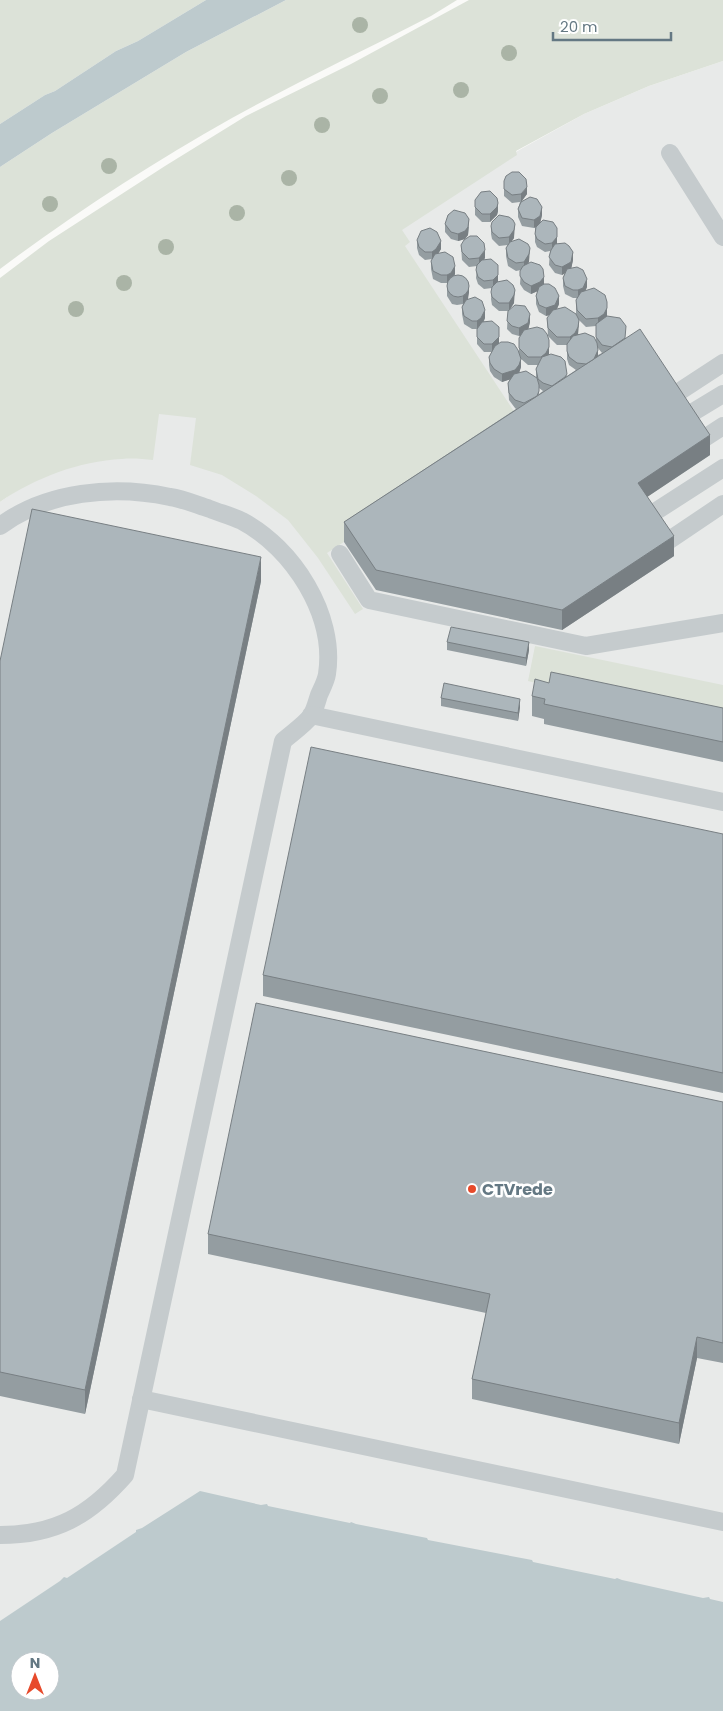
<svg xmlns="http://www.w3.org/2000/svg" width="723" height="1711" viewBox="0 0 723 1711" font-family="Poppins,sans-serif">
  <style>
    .built { fill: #e8eae9 }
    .green { fill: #dce2d8 }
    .water { fill: #bdcacd; fill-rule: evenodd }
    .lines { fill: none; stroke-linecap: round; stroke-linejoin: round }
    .service { stroke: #c5cbcd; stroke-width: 18 }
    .tree { fill: #aab4a6 }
    .wall { fill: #949da1; fill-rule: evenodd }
    .shaded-wall { fill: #787f83 }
    .building { fill: #acb6bb; stroke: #787f83 }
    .poi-dot { fill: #e74a2b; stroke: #fff; stroke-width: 2 }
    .labels { text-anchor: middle; stroke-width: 5; stroke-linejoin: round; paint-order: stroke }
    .poi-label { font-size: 16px; font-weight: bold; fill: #647883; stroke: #fff; text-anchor: start }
  </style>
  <rect width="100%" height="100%" fill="#fafaf8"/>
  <path class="built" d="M 723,61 L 723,1711 L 169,1711 L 50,1661 L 20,1661 L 0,1675 L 0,502 L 66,456 L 129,367 L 584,114 L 649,86 Z"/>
  <g class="green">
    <path d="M 0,0 L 206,0 L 138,41 L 116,51 L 55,91 L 45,95 L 0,124 Z"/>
    <path d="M 286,0 L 457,0 L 431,16 C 365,50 297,82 232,118 C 152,163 73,214 0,269 L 0,167 L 52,133 L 186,52 Z"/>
    <path d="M 469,0 L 723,0 L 723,61 L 649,86 L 584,114 L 516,151 L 517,155 L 402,230 L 410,242 L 405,246 L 523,425 L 327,553 L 363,609 L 355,614 L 318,558 L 288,520 L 256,496 L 222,475 L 190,465 L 196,418 L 159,414 L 153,460 C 143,459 132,458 122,459 C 79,461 35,478 0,502 L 0,278 L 49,241 L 165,166 L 246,116 L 351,64 Z"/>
    <path d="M 535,646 L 723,685 L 723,728 L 528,681 Z"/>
  </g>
  <g class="water">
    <path d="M 206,0 L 286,0 L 186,52 L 52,133 L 0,167 L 0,124 L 45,95 L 55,91 L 116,51 L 138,41 Z"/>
    <path d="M 200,1491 L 261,1505 L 267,1504 L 268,1506 L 350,1523 L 351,1522 L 356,1524 L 427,1538 L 428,1540 L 532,1560 L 533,1562 L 615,1579 L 617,1578 L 622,1580 L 703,1598 L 709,1597 L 710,1599 L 723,1602 L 723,1711 L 0,1711 L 0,1621 L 60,1581 L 64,1577 L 67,1578 L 136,1532 L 136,1530 L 142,1528 ZM 20,1661 L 50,1661 L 50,1691 L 20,1691 Z"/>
  </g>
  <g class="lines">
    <g class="service">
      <path d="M 670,153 L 723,237"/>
      <path d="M 671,397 L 723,363"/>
      <path d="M 685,417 L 723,394"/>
      <path d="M 700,441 L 723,426"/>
      <path d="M 647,517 L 723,468"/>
      <path d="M 0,526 C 47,491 114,485 170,497 C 184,499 197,505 210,509 C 220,513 232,516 242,521 C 293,548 336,615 327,674 C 326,681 322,688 319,695 C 317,701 315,710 311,716 C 304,725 292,733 283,741 L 125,1475 C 89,1516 55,1535 0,1535"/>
      <path d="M 665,543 L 723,504"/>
      <path d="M 340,554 L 369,600 L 586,646 L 723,623"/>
      <path d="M 311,715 L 723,802"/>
      <path d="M 141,1399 L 723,1522"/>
    </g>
  </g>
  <g class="tree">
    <circle cx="360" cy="25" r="8"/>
    <circle cx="509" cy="53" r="8"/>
    <circle cx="461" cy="90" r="8"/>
    <circle cx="380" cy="96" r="8"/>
    <circle cx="322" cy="125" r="8"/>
    <circle cx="109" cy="166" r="8"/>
    <circle cx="289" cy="178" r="8"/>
    <circle cx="50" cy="204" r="8"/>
    <circle cx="237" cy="213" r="8"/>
    <circle cx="166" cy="247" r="8"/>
    <circle cx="124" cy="283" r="8"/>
    <circle cx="76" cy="309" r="8"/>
  </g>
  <g class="wall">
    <path d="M 504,181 L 527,194 L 522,201 L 542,215 L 540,223 L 557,244 L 573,260 L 571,268 L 587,287 L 585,291 L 625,338 L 710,455 L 647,497 L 674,556 L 562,630 L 376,590 L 344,542 L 344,522 L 516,409 L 515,408 L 509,400 L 508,383 L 510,379 L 502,382 L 494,377 L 490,371 L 489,365 L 489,357 L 492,352 L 484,352 L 477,344 L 477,329 L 472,329 L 464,324 L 462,314 L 462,307 L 463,304 L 457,305 L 452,304 L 447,296 L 447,283 L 441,283 L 433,279 L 431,269 L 431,261 L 432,259 L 425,260 L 419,255 L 417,248 L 417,240 L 441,249 L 438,254 L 455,274 L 454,276 L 469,292 L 467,300 L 485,318 L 484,321 L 499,343 L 519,352 L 519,338 L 521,335 L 519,336 L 512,334 L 507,329 L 508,311 L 499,311 L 492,305 L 491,299 L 492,288 L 484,289 L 478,284 L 476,278 L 477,266 L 469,267 L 462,260 L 461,245 L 485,258 L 484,259 L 498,282 L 514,303 L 510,309 L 530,322 L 528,329 L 567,376 L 576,370 L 569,365 L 567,359 L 567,345 L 557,345 L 548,336 L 547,318 L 550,315 L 546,316 L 539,312 L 536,304 L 536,296 L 538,291 L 531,294 L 524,290 L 520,284 L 521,270 L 516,271 L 508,266 L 506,256 L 506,248 L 508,245 L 499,246 L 492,239 L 491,234 L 491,226 L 514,238 L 511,242 L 529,262 L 528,263 L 559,304 L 557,309 L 576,314 L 576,300 L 577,298 L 573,298 L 565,294 L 563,286 L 563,278 L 565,273 L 562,275 L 555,273 L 549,265 L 550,251 L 545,252 L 537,247 L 535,242 L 535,227 L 534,228 L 522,226 L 518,217 L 518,209 L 520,202 L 512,203 L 504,196 ZM 579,320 L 586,327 L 596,326 L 596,340 L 578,334 ZM 598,348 L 602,353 L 598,355 ZM 520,358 L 528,365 L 538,365 L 536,369 L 536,378 L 519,373 L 521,367 ZM 539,388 L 543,391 L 539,394 Z"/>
    <path d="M 475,200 L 498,211 L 497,215 L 490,222 L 482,222 L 475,215 Z"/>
    <path d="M 445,224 L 469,227 L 468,235 L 465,239 L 458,241 L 451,239 L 445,232 Z"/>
    <path d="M 261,581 L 85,1414 L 0,1396 L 0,661 Z"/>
    <path d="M 447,642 L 529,650 L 526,666 L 447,650 Z"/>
    <path d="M 549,683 L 723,708 L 723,762 L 544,724 L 544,719 L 532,716 L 532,696 Z"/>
    <path d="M 441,698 L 520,707 L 518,721 L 441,706 Z"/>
    <path d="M 723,834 L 723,1093 L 263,996 L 263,975 Z"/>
    <path d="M 723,1102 L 723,1363 L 697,1358 L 679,1444 L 472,1399 L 472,1379 L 486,1313 L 208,1254 L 208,1234 Z"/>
  </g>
  <g class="shaded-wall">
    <path d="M 527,187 L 527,194 L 521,202 L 521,194 Z"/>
    <path d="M 498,203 L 498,211 L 497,215 L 490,222 L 490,214 Z"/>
    <path d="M 542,207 L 542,215 L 540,224 L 534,228 L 534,220 Z"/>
    <path d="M 469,219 L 468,235 L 465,239 L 458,241 L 458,234 Z"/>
    <path d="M 515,224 L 514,238 L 509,245 L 509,237 Z"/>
    <path d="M 557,236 L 557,245 L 552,251 L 552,243 Z"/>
    <path d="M 441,241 L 441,249 L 436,257 L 432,260 L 432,252 Z"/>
    <path d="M 530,248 L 529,262 L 524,269 L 524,262 Z"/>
    <path d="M 485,250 L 485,258 L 479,266 L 479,258 Z"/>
    <path d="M 573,252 L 573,260 L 571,270 L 562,275 L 562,267 Z"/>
    <path d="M 498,265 L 498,283 L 493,288 L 493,280 Z"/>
    <path d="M 455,266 L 455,274 L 451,281 L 447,283 L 447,275 Z"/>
    <path d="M 544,277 L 544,284 L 540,290 L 531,294 L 531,286 Z"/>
    <path d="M 587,279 L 587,287 L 583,296 L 578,298 L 578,290 Z"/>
    <path d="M 469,284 L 469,292 L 468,299 L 463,304 L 463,296 Z"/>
    <path d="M 515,290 L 514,303 L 509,311 L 509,303 Z"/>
    <path d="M 559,296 L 559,304 L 555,313 L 546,316 L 546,308 Z"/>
    <path d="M 607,302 L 607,316 L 598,326 L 598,318 Z"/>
    <path d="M 485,310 L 485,318 L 481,326 L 477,329 L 477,321 Z"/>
    <path d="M 530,314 L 530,322 L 528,331 L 519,336 L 519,328 Z"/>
    <path d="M 579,320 L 578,335 L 570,344 L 570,337 Z"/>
    <path d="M 499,337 L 499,345 L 492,352 L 492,344 Z"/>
    <path d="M 549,340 L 549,355 L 541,365 L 541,357 Z"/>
    <path d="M 598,350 L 598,357 L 586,372 Z"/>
    <path d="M 521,359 L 521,367 L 519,373 L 515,378 L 502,382 L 502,374 Z"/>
    <path d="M 710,435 L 710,455 L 638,503 L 638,483 Z"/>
    <path d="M 674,536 L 674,556 L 562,630 L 562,610 Z"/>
    <path d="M 261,557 L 261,581 L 85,1414 L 85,1390 Z"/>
    <path d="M 529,642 L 529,650 L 526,666 L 526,658 Z"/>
    <path d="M 520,699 L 520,707 L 518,721 L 518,713 Z"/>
    <path d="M 697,1337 L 697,1358 L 679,1444 L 679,1423 Z"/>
  </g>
  <g class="building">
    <path d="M 512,172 L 519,172 L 526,179 L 527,187 L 521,194 L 512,195 L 504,189 L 504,181 L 506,176 Z"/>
    <path d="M 490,191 L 497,198 L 498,203 L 497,207 L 490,214 L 482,214 L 475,207 L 475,200 L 481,192 Z"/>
    <path d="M 530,197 L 537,199 L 542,207 L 540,216 L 534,220 L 522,218 L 518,209 L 521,202 Z"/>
    <path d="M 454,210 L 465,213 L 469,219 L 468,227 L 465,231 L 458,234 L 451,232 L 445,224 L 448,215 Z"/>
    <path d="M 499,215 L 509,217 L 513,220 L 515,224 L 514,230 L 509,237 L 499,238 L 492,232 L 491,226 L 492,222 Z"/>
    <path d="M 543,220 L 553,222 L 557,228 L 557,237 L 552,243 L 545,244 L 537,239 L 535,234 L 536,227 Z"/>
    <path d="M 430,228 L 437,232 L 441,241 L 436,249 L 432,252 L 425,252 L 419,247 L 417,240 L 421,231 Z"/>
    <path d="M 470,236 L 477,236 L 484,243 L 485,250 L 479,258 L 469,259 L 462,252 L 461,245 L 464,240 Z"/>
    <path d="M 519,239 L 528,244 L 530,248 L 529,254 L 524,262 L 516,263 L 508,258 L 506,248 L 510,242 Z"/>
    <path d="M 565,243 L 569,246 L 573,252 L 571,262 L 562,267 L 555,265 L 549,257 L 551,250 L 555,244 Z"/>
    <path d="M 445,252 L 453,257 L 455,266 L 451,273 L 447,275 L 441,275 L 433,271 L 431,261 L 435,254 Z"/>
    <path d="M 491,259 L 498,265 L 498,275 L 493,280 L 484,281 L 478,277 L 476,270 L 477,265 L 482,260 Z"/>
    <path d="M 531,262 L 540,265 L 543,269 L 544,277 L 540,282 L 531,286 L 524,282 L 520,276 L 520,271 L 523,266 Z"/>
    <path d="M 577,267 L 583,270 L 587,279 L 583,288 L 578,290 L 573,290 L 565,286 L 563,278 L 567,269 Z"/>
    <circle cx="458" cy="286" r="11"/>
    <path d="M 507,280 L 513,285 L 515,290 L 514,295 L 509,303 L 499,303 L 492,297 L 491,292 L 492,287 L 497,282 Z"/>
    <path d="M 544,284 L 549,284 L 555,288 L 559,296 L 555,305 L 546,308 L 539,305 L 536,296 L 539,287 Z"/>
    <path d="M 594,288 L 605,295 L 607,302 L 607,308 L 604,314 L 598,318 L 586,319 L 577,310 L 576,300 L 581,292 Z"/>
    <path d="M 475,297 L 482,301 L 485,310 L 481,318 L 477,321 L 472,321 L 464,316 L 462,307 L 466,300 Z"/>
    <path d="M 515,305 L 525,306 L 530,314 L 528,323 L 519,328 L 512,326 L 507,321 L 508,311 Z"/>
    <path d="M 565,307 L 576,314 L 579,320 L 578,327 L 575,333 L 570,337 L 557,337 L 548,328 L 547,318 L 553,310 Z"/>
    <path d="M 607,316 L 620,318 L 626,326 L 625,338 L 612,347 L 602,345 L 596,337 L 596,324 Z"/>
    <path d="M 492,321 L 499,327 L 499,337 L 492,344 L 484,344 L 477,337 L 477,329 L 482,322 Z"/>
    <path d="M 537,327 L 543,329 L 547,334 L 549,340 L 549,347 L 546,353 L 541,357 L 528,357 L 519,348 L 519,338 L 524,330 Z"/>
    <path d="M 640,329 L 710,435 L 638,483 L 674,536 L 562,610 L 376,570 L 344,522 Z"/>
    <path d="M 585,333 L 594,337 L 597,343 L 598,350 L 594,359 L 586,364 L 577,363 L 569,357 L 567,351 L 567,344 L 573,336 Z"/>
    <path d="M 501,342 L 508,342 L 514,344 L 518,350 L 521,359 L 519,365 L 515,370 L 502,374 L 494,369 L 490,363 L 489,357 L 495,346 Z"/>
    <path d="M 551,354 L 561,357 L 565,361 L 567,374 L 565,377 L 552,386 L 543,383 L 538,379 L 536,369 L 542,357 Z"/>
    <path d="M 526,371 L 537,378 L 539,385 L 539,391 L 537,396 L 524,403 L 515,400 L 509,393 L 508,383 L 514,374 Z"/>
    <path d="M 32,509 L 261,557 L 85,1390 L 0,1372 L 0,661 Z"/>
    <path d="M 451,627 L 529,642 L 526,658 L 447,642 Z"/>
    <path d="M 551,672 L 723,708 L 723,742 L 544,704 L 545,699 L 532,696 L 535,679 L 549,683 Z"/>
    <path d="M 444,683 L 520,699 L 518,713 L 441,698 Z"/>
    <path d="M 311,747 L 723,834 L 723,1073 L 263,975 Z"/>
    <path d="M 256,1003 L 723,1102 L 723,1343 L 697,1337 L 679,1423 L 472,1379 L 490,1294 L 208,1234 Z"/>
  </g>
  <circle class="poi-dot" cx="472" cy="1189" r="5"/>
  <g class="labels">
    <g class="poi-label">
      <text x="482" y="1195">CTVrede</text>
    </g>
  </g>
  <g transform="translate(35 1676)"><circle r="24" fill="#ffffff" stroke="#c1c9cd"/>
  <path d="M0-4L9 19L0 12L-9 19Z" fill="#e74a2b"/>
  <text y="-8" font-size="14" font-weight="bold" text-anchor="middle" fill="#647883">N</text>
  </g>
  <path d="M553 32v8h118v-8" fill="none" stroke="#647883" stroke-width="2.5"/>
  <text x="560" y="32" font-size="15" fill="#647883" stroke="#ffffff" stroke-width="4" paint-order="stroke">20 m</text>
</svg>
